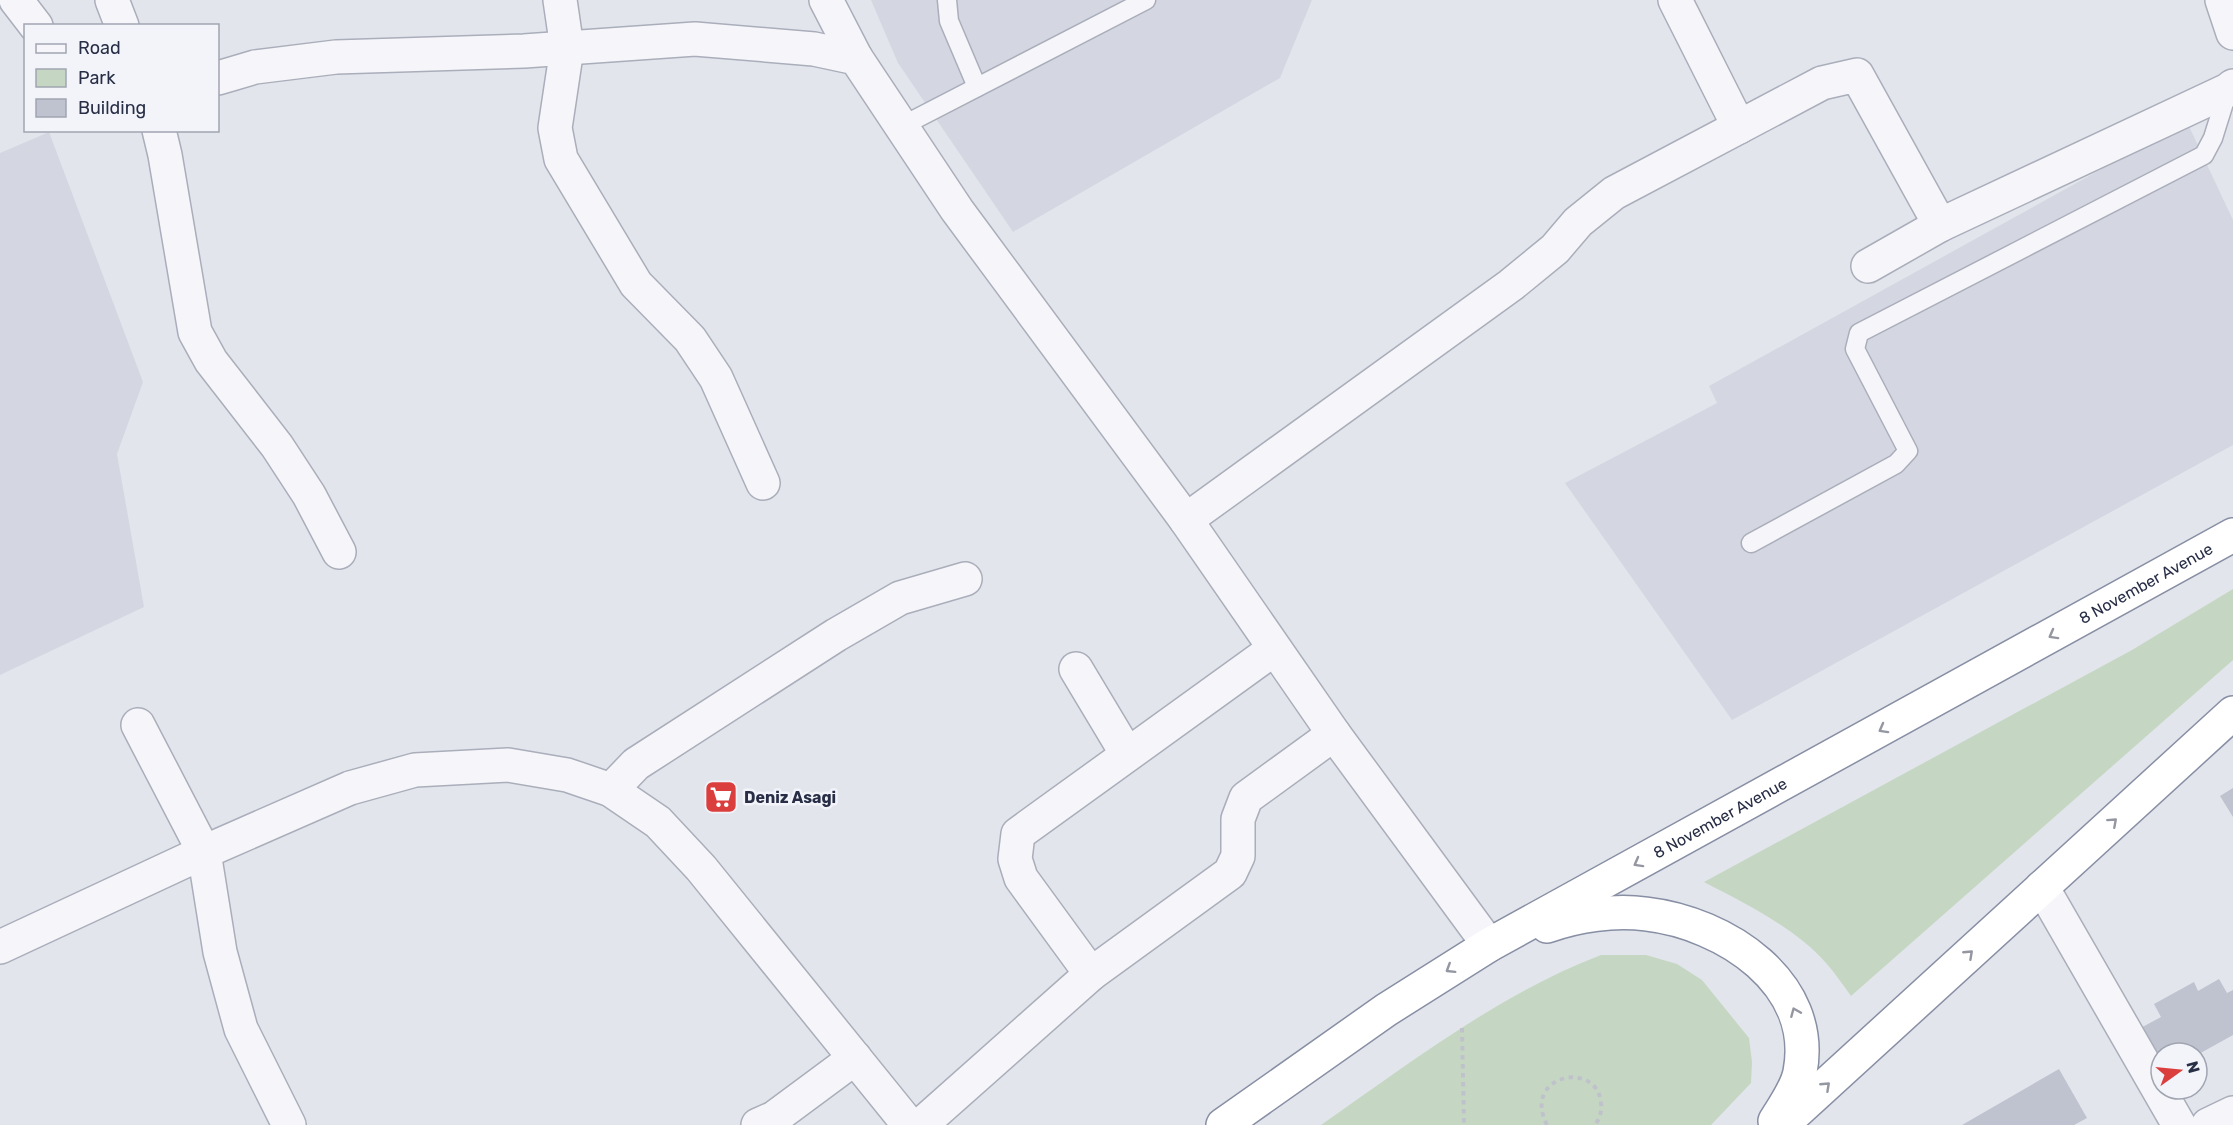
<svg xmlns="http://www.w3.org/2000/svg" width="2233" height="1125" viewBox="0 0 2233 1125" font-family="Rubik,sans-serif">
  <style>
    .built { fill: #d4d7e1 }
    .green { fill: #c5d7c3 }
    .building { fill: #bfc2cf }
    .lines { fill: none; stroke-linecap: round; stroke-linejoin: round }
    .lane-casing { stroke: #aaaeba; stroke-width: 21 }
    .street-casing { stroke: #aaaeba; stroke-width: 36 }
    .highway-casing { stroke: #888fa4; stroke-width: 36 }
    .path { stroke: #c0c2cb; stroke-width: 4; stroke-dasharray: 4.5 4.5; stroke-linecap: butt }
    .lane { stroke: #f6f6fa; stroke-width: 18 }
    .street { stroke: #f6f6fa; stroke-width: 33 }
    .highway { stroke: #fff; stroke-width: 33 }
    .oneway { stroke: #9496a2 }
    .labels { text-anchor: middle; stroke-width: 5; stroke-linejoin: round; paint-order: stroke }
    .street-label { font-size: 16px; fill: #282e46; stroke: #f2f4f9 }
    .poi-label { font-size: 16px; font-weight: bold; fill: #282e46; stroke: #f2f4f9; text-anchor: start }
  </style>
  <rect width="100%" height="100%" fill="#e2e5ec"/>
  <g class="built">
    <path d="M 871,0 L 1312,0 L 1280,78 L 1013,232 L 898,63 Z"/>
    <path d="M 2187,122 L 2233,220 L 2233,445 L 1732,720 L 1565,483 L 1717,403 L 1709,386 Z"/>
    <path d="M 49,132 L 143,382 L 117,454 L 144,607 L 0,675 L 0,153 Z"/>
  </g>
  <g class="green">
    <path d="M 2233,589 L 2233,660 L 1851,996 C 1843,985 1835,973 1826,963 C 1794,927 1746,904 1704,882 L 2132,650 Z"/>
    <path d="M 1601,955 L 1646,955 L 1677,964 L 1702,980 L 1749,1038 L 1752,1062 L 1751,1083 L 1711,1125 L 1321,1125 C 1410,1063 1499,994 1601,955 Z"/>
  </g>
  <g class="building">
    <path d="M 2233,788 L 2233,817 L 2220,796 Z"/>
    <path d="M 2219,979 L 2227,993 L 2233,990 L 2233,1035 L 2197,1055 L 2197,1053 L 2161,1053 L 2161,1077 L 2135,1031 L 2161,1017 L 2154,1004 L 2194,982 L 2198,991 Z"/>
    <path d="M 2059,1069 L 2087,1118 L 2074,1125 L 1962,1125 Z"/>
  </g>
  <g class="lines">
    <g class="lane-casing">
      <g id="lane">
        <path d="M 947,0 L 949,21 L 977,87"/>
        <path d="M 902,126 L 1146,0"/>
        <path d="M 1751,543 L 1896,464 L 1908,451 L 1855,349 L 1859,333 L 2204,155 L 2213,138 L 2228,90"/>
      </g>
    </g>
    <g class="street-casing">
      <g id="street">
        <path d="M 16,0 L 36,26"/>
        <path d="M 112,0 L 122,26"/>
        <path d="M 560,0 L 567,48 L 555,128 L 561,159 L 636,284 L 690,339 L 716,378 L 763,483"/>
        <path d="M 826,0 L 856,58"/>
        <path d="M 1675,0 L 1739,127"/>
        <path d="M 2222,0 L 2233,33"/>
        <path d="M 218,78 L 255,67 L 336,57 L 524,51 L 695,39 L 814,49 L 856,58 L 957,210 L 1186,520 L 1334,734 L 1489,945"/>
        <path d="M 159,130 L 165,155 L 195,332 L 211,361 L 277,446 L 309,495 L 339,552"/>
        <path d="M 1868,266 L 1940,225 L 2228,90 L 2233,86"/>
        <path d="M 1186,520 L 1511,285 L 1555,249 L 1578,222 L 1614,193 L 1822,83 L 1857,75 L 1940,225"/>
        <path d="M 1076,669 L 1127,754"/>
        <path d="M 138,725 L 204,852 L 220,952 L 241,1029 L 289,1125"/>
        <path d="M 611,790 L 636,764 L 836,635 L 900,598 L 965,579"/>
        <path d="M 2042,887 L 2179,1125"/>
        <path d="M 0,947 L 204,852 L 350,788 L 415,770 L 508,765 L 567,775 L 611,790 L 658,822 L 701,868 L 909,1125"/>
        <path d="M 1091,974 L 1021,878 L 1015,859 L 1018,834 L 1274,649"/>
        <path d="M 758,1125 L 774,1118 L 855,1058"/>
        <path d="M 921,1125 L 1091,974 L 1230,873 L 1238,856 L 1238,819 L 1246,798 L 1334,734"/>
        <path d="M 2208,1125 L 2233,1113"/>
      </g>
    </g>
    <g class="highway-casing">
      <g id="highway">
        <path d="M 1547,926 C 1578,915 1614,910 1646,914 C 1725,923 1817,983 1800,1072 C 1797,1089 1784,1106 1775,1121"/>
        <path id="s1" d="M 1223,1125 L 1386,1010 L 1489,945 L 2233,535"/>
        <path d="M 1782,1125 L 2233,713"/>
      </g>
    </g>
    <g class="path">
      <path d="M 1462,1028 L 1464,1125"/>
      <path d="M 1547,1125 C 1521,1075 1597,1059 1601,1103 C 1602,1111 1600,1118 1595,1125"/>
    </g>
    <use href="#lane" class="lane"/>
    <use href="#street" class="street"/>
    <use href="#highway" class="highway"/>
  </g>
  <defs><path id="oneway-chevron" d="M-2-3.5L2.5 0L-2 3.5" fill="none" stroke-width="1.6" stroke-linecap="round" stroke-linejoin="round" transform="scale(1.5)"/></defs>
  <g class="oneway">
    <use href="#oneway-chevron" transform="translate(2053 635) rotate(151)"/>
    <use href="#oneway-chevron" transform="translate(1883 729) rotate(151)"/>
    <use href="#oneway-chevron" transform="translate(2113 822) rotate(-42)"/>
    <use href="#oneway-chevron" transform="translate(1638 863) rotate(151)"/>
    <use href="#oneway-chevron" transform="translate(1969 954) rotate(-43)"/>
    <use href="#oneway-chevron" transform="translate(1450 969) rotate(148)"/>
    <use href="#oneway-chevron" transform="translate(1795 1012) rotate(-113)"/>
    <use href="#oneway-chevron" transform="translate(1826 1086) rotate(-43)"/>
  </g>
  <defs>
    <g id="supermarket-square" transform="scale(1.725)"><rect x="-9" y="-9" width="18" height="18" rx="4" fill="#db3f3d" stroke="#f2f4f9"/><path d="M-6-5.5h2.5l.6 2H6L4.5 2H-2.5L-4.4-4H-6ZM-1.5 3.2a1.3 1.3 0 1 0 .1 0ZM3 3.2a1.3 1.3 0 1 0 .1 0Z" fill="#fff"/></g>
  </defs>
  <g fill-rule="evenodd">
    <use href="#supermarket-square" x="721" y="797"/>
  </g>
  <g class="labels">
    <g class="street-label">
      <text dy="6" stroke="none"><textPath href="#s1" startOffset="1071">8 November Avenue</textPath></text>
      <text dy="6" stroke="none"><textPath href="#s1" startOffset="585">8 November Avenue</textPath></text>
    </g>
    <g class="poi-label">
      <text x="744" y="803">Deniz Asagi</text>
    </g>
  </g>
  <rect x="24" y="24" width="195" height="108" fill="#f2f4f9" stroke="#a1a5b1" stroke-width="1.5"/>
  <rect x="36" y="44" width="30" height="9" fill="#f6f6fa" stroke="#a1a5b1" stroke-width="1.5"/>
  <text x="78" y="54" font-size="18" fill="#282e46">Road</text>
  <rect x="36" y="69" width="30" height="18" fill="#c5d7c3" stroke="#a1a5b1" stroke-width="1.5"/>
  <text x="78" y="84" font-size="18" fill="#282e46">Park</text>
  <rect x="36" y="99" width="30" height="18" fill="#bfc2cf" stroke="#a1a5b1" stroke-width="1.5"/>
  <text x="78" y="114" font-size="18" fill="#282e46">Building</text>
  <g transform="translate(2179 1071) rotate(75)"><circle r="28" fill="#f2f4f9" stroke="#a1a5b1" stroke-width="1.5"/>
  <path d="M0-4.5L10 22L0 15L-10 22Z" fill="#db3f3d"/>
  <text y="-9" font-size="16" font-weight="bold" text-anchor="middle" fill="#282e46">N</text>
  </g>
</svg>
